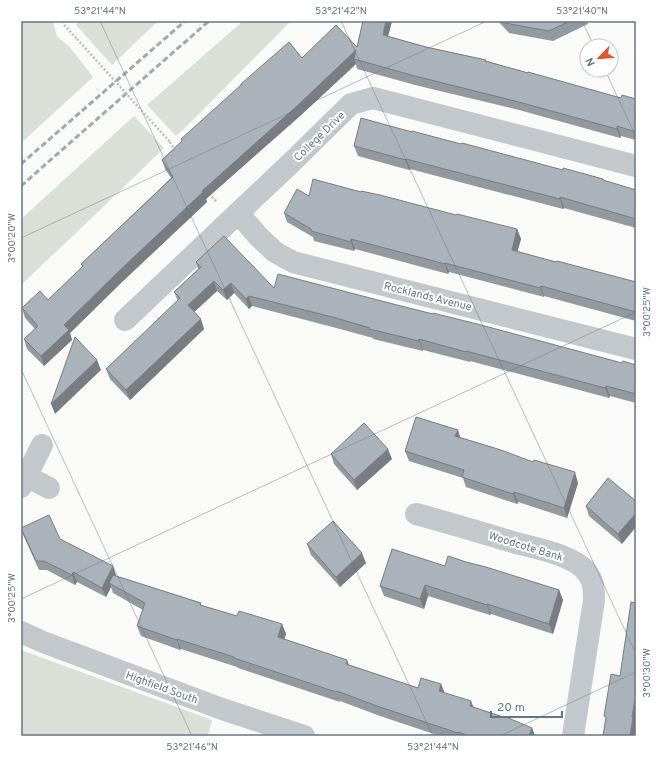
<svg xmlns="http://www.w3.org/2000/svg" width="657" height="757" viewBox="0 0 657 757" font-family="Overpass,sans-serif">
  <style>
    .green { fill: #dadfd7 }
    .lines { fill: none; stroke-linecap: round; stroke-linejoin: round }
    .path { stroke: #bbbfc2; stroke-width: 2.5; stroke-dasharray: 2 2; stroke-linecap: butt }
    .street { stroke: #c3c8cc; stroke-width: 22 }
    .rail { stroke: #a2aab0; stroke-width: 3; stroke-dasharray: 6 3; stroke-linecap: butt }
    .path-bridge { stroke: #bbbfc2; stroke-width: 2.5; stroke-dasharray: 2 2; stroke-linecap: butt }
    .wall { fill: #929a9f }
    .shaded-wall { fill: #777d82 }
    .building { fill: #aab3b9; stroke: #777d82 }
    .ticks { fill: none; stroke: #657683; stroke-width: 1; stroke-opacity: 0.45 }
    .labels { text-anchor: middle; stroke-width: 4; stroke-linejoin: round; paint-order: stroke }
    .street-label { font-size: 11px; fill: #657683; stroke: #fff }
    .neatline { fill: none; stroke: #657683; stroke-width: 1.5 }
    .ticks-label { font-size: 10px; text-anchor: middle; fill: #657683 }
  </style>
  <rect width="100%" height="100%" fill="#fafaf8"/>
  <g class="green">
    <path d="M 21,21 L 53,21 L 57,37 L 69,46 L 93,77 L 21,143 Z"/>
    <path d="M 80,21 L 158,21 L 112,65 L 76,25 Z"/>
    <path d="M 243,21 L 291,21 L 184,129 L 176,136 L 147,105 Z"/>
    <path d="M 134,116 L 164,148 L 99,211 L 21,285 L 21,219 Z"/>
    <path d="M 21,650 L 212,720 L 208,736 L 21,736 Z"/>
  </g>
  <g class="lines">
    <g class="path">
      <path d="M 63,21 L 65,26 L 77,39"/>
      <path d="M 170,142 L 175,151"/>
      <path d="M 209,194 L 217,202"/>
    </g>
    <g class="street">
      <path d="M 238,213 L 259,237 L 275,252 L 293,262 L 636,349"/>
      <path d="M 125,320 L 293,161 L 351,104 L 373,98 L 636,166"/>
      <path d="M 26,476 L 49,488"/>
      <path d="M 21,487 L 42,445"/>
      <path d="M 416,514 C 450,523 483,533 516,543 C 536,548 566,554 582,567 C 593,577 594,586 594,600 L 573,736"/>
      <path d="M 21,632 L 43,642 L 222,709 L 304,736"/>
    </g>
    <g class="rail">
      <path d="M 21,164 L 185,21"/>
      <path d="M 21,186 L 47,163 L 209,21"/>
    </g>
    <path class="path-bridge" d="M 77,39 L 170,142"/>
  </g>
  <g class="wall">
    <path d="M 363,21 L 392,21 L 388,36 L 426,47 L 486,60 L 486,61 L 503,66 L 621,98 L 636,99 L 636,140 L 621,136 L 620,138 L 519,110 L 419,86 L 357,69 L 356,64 L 300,116 L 206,199 L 207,202 L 122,282 L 70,333 L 72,340 L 44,366 L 27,349 L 24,339 L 35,329 L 25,318 L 22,308 L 48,300 L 82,267 L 81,264 L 171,178 L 165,169 L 162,160 L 182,141 L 181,139 L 302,58 L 357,47 Z"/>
    <path d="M 498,21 L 587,21 L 588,24 L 553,41 L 509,33 Z"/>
    <path d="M 412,132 L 636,190 L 636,228 L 564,208 L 563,209 L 410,169 L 409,170 L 358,156 L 354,146 Z"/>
    <path d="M 361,192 L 456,215 L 517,229 L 521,239 L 517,252 L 556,262 L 636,282 L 636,321 L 544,296 L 544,297 L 449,272 L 448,274 L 355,249 L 354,251 L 314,241 L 313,237 L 287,222 L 284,213 L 309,196 Z"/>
    <path d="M 196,262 L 274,288 L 397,305 L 622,363 L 636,365 L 636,403 L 610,396 L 609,398 L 470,361 L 470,362 L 423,350 L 423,351 L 373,339 L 373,338 L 340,329 L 252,306 L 249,309 L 234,293 L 227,300 L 217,291 L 194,312 L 204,329 L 130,400 L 110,379 L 106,369 L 178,301 L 174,292 L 198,269 Z"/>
    <path d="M 461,438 L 578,483 L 567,518 L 518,502 L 517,504 L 466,487 L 463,478 L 409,461 L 405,451 Z"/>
    <path d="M 331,454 L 392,459 L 357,490 L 334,464 Z"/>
    <path d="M 636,501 L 622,544 L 589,516 L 586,506 Z"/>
    <path d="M 21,529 L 60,539 L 116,576 L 201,603 L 201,605 L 237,616 L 282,624 L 286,634 L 284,639 L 349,665 L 418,688 L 441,684 L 444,692 L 474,707 L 532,728 L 535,736 L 440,736 L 380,716 L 340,701 L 340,702 L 238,668 L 237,667 L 181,649 L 180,650 L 141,636 L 137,626 L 143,610 L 113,593 L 111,587 L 106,597 L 77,582 L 75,585 L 47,570 L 39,570 L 24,537 Z"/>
    <path d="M 307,544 L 366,563 L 340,587 L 311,555 Z"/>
    <path d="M 466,562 L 559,590 L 563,600 L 553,634 L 491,614 L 490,615 L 428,596 L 424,609 L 384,596 L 380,586 L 445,566 Z"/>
  </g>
  <g class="shaded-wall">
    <path d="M 386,21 L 392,21 L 386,44 L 383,35 Z"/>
    <path d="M 356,50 L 354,59 L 356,64 L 300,116 L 206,199 L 207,202 L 122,282 L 70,333 L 72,340 L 44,366 L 41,356 L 64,325 L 202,191 Z"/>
    <path d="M 617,126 L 621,136 L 620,138 L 617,129 Z"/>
    <path d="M 406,159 L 410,169 L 409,170 L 406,160 Z"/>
    <path d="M 560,197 L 564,208 L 563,209 L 560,199 Z"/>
    <path d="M 517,229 L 521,239 L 515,260 L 512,250 Z"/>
    <path d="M 351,239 L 355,249 L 354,251 L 351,242 Z"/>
    <path d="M 445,263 L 449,272 L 448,274 L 445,264 Z"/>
    <path d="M 214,281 L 217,291 L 191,315 L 188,305 Z"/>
    <path d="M 231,283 L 234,293 L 227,300 L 223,290 Z"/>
    <path d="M 541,286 L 544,296 L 544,297 L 540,288 Z"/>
    <path d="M 249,296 L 252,306 L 249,309 L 246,299 Z"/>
    <path d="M 201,319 L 204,329 L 130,400 L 126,390 Z"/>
    <path d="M 419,339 L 423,350 L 423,351 L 419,341 Z"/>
    <path d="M 97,360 L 101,370 L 55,414 L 51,404 Z"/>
    <path d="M 606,386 L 610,396 L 609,398 L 605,388 Z"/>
    <path d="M 458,430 L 461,440 L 455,436 Z"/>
    <path d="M 388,449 L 392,459 L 357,490 L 354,480 Z"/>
    <path d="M 575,472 L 578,483 L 567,518 L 564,508 Z"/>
    <path d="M 514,492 L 518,502 L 517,504 L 513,494 Z"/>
    <path d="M 636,513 L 636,527 L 622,544 L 618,534 Z"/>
    <path d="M 362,553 L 366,563 L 340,587 L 336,577 Z"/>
    <path d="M 113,566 L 116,575 L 112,585 L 109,583 L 111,587 L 106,597 L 102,588 Z"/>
    <path d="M 73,572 L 77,582 L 75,585 L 72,575 Z"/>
    <path d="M 425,585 L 428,596 L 424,609 L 420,599 Z"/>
    <path d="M 559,590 L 563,600 L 553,634 L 549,624 Z"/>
    <path d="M 487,604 L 491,614 L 490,615 L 487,605 Z"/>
    <path d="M 282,624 L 286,634 L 282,647 L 278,637 Z"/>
    <path d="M 177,639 L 181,649 L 180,650 L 177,640 Z"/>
    <path d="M 347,660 L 351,670 L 346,664 Z"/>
    <path d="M 441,684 L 445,694 L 439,691 Z"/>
    <path d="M 636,693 L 636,736 L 630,736 L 632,717 Z"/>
    <path d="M 471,701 L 475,711 L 470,706 Z"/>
    <path d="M 532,728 L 535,736 L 529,736 Z"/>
  </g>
  <g class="building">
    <path d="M 363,21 L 386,21 L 383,35 L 426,47 L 486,60 L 485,61 L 503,66 L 528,73 L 528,72 L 621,98 L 622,95 L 636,99 L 636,132 L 617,126 L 617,129 L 515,101 L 415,76 L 354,59 L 356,50 L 297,106 L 202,191 L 203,192 L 118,272 L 64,325 L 69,330 L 41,356 L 24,339 L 38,326 L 22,308 L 40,291 L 48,300 L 83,266 L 81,264 L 173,177 L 162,160 L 182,141 L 181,139 L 241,85 L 241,84 L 289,42 L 302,58 L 336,25 L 357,47 Z"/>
    <path d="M 503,21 L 570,21 L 549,31 L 505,23 Z"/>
    <path d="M 361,118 L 412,132 L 412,131 L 461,144 L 462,143 L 563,170 L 563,168 L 603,179 L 603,180 L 636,190 L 636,219 L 560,197 L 560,199 L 406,159 L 406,160 L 354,146 Z"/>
    <path d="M 313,179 L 361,192 L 361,191 L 380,195 L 456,215 L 457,214 L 517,229 L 512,250 L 556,262 L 557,261 L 636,282 L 636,312 L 541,286 L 540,288 L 445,263 L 445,264 L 351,239 L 351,242 L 311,231 L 311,229 L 284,213 L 297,189 L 309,196 Z"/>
    <path d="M 224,236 L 274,288 L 278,274 L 397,305 L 433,314 L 433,313 L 481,325 L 622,363 L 623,361 L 636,365 L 636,394 L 606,386 L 605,388 L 466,351 L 466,352 L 419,339 L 419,341 L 369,329 L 370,328 L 336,318 L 249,296 L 246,299 L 231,283 L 223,290 L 214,281 L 188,305 L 201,319 L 126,390 L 106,369 L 180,298 L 174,292 L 201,267 L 196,262 Z"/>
    <path d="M 75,337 L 97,360 L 51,404 Z"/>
    <path d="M 416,417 L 458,430 L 455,436 L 501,450 L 533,462 L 534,460 L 575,472 L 564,508 L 514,492 L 513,494 L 462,477 L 464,470 L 405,451 Z"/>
    <path d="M 364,423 L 388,449 L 354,480 L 331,454 Z"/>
    <path d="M 608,478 L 636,501 L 636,513 L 618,534 L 586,506 Z"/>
    <path d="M 49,515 L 60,539 L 113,566 L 102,588 L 73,572 L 72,575 L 44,561 L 36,561 L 21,528 Z"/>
    <path d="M 333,521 L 362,553 L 336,577 L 307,544 Z"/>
    <path d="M 392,549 L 445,566 L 448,556 L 466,562 L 486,567 L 559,590 L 549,624 L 487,604 L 487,605 L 425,585 L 420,599 L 380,586 Z"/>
    <path d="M 113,575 L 201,603 L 200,605 L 237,616 L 239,611 L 282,624 L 278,637 L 347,660 L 346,664 L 418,688 L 421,678 L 441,684 L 439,691 L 471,701 L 470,706 L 506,718 L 506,717 L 532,728 L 529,736 L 470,736 L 458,732 L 458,733 L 377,706 L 337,691 L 336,692 L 234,658 L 234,657 L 177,639 L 177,640 L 137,626 L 145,603 L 109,583 Z"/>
    <path d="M 631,602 L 636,603 L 636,693 L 632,717 L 633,717 L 630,736 L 603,736 L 606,717 L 604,716 L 611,674 L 620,676 Z"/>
  </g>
  <path class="ticks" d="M 100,21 L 433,736M 341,21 L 636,654M 582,21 L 594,46M 605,70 L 636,137M 21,238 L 487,21M 21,369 L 192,736M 21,599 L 636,312M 500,736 L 636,672"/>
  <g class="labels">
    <g class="street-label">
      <text transform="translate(319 136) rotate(-44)" y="4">College Drive</text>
      <text transform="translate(428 296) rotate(14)" y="4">Rocklands Avenue</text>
      <text transform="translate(526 546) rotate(17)" y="4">Woodcote Bank</text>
      <text transform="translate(162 687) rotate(20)" y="4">Highfield South</text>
    </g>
  </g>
  <rect width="657" height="757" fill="none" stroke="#ffffff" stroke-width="44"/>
  <g transform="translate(599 58) rotate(245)"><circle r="19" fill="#ffffff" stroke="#c1c8cd"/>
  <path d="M0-3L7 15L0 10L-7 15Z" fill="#e4572e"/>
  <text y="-6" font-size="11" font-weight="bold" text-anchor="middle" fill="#657683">N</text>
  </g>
  <path d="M491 711v6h71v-6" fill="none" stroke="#657683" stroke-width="2"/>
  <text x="497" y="711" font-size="12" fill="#657683" stroke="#ffffff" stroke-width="3" paint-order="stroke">20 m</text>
  <rect x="22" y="22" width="613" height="713" class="neatline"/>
  <g class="ticks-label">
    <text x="100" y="14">53°21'44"N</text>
    <text x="341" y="14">53°21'42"N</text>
    <text x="582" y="14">53°21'40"N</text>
    <text transform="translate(11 238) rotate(-90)" y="4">3°00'20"W</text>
    <text transform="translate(646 312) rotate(-90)" y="4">3°00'25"W</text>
    <text transform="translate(11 598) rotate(-90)" y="4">3°00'25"W</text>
    <text transform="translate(646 673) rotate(-90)" y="4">3°00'30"W</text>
    <text x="192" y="750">53°21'46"N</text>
    <text x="433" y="750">53°21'44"N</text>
  </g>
</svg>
